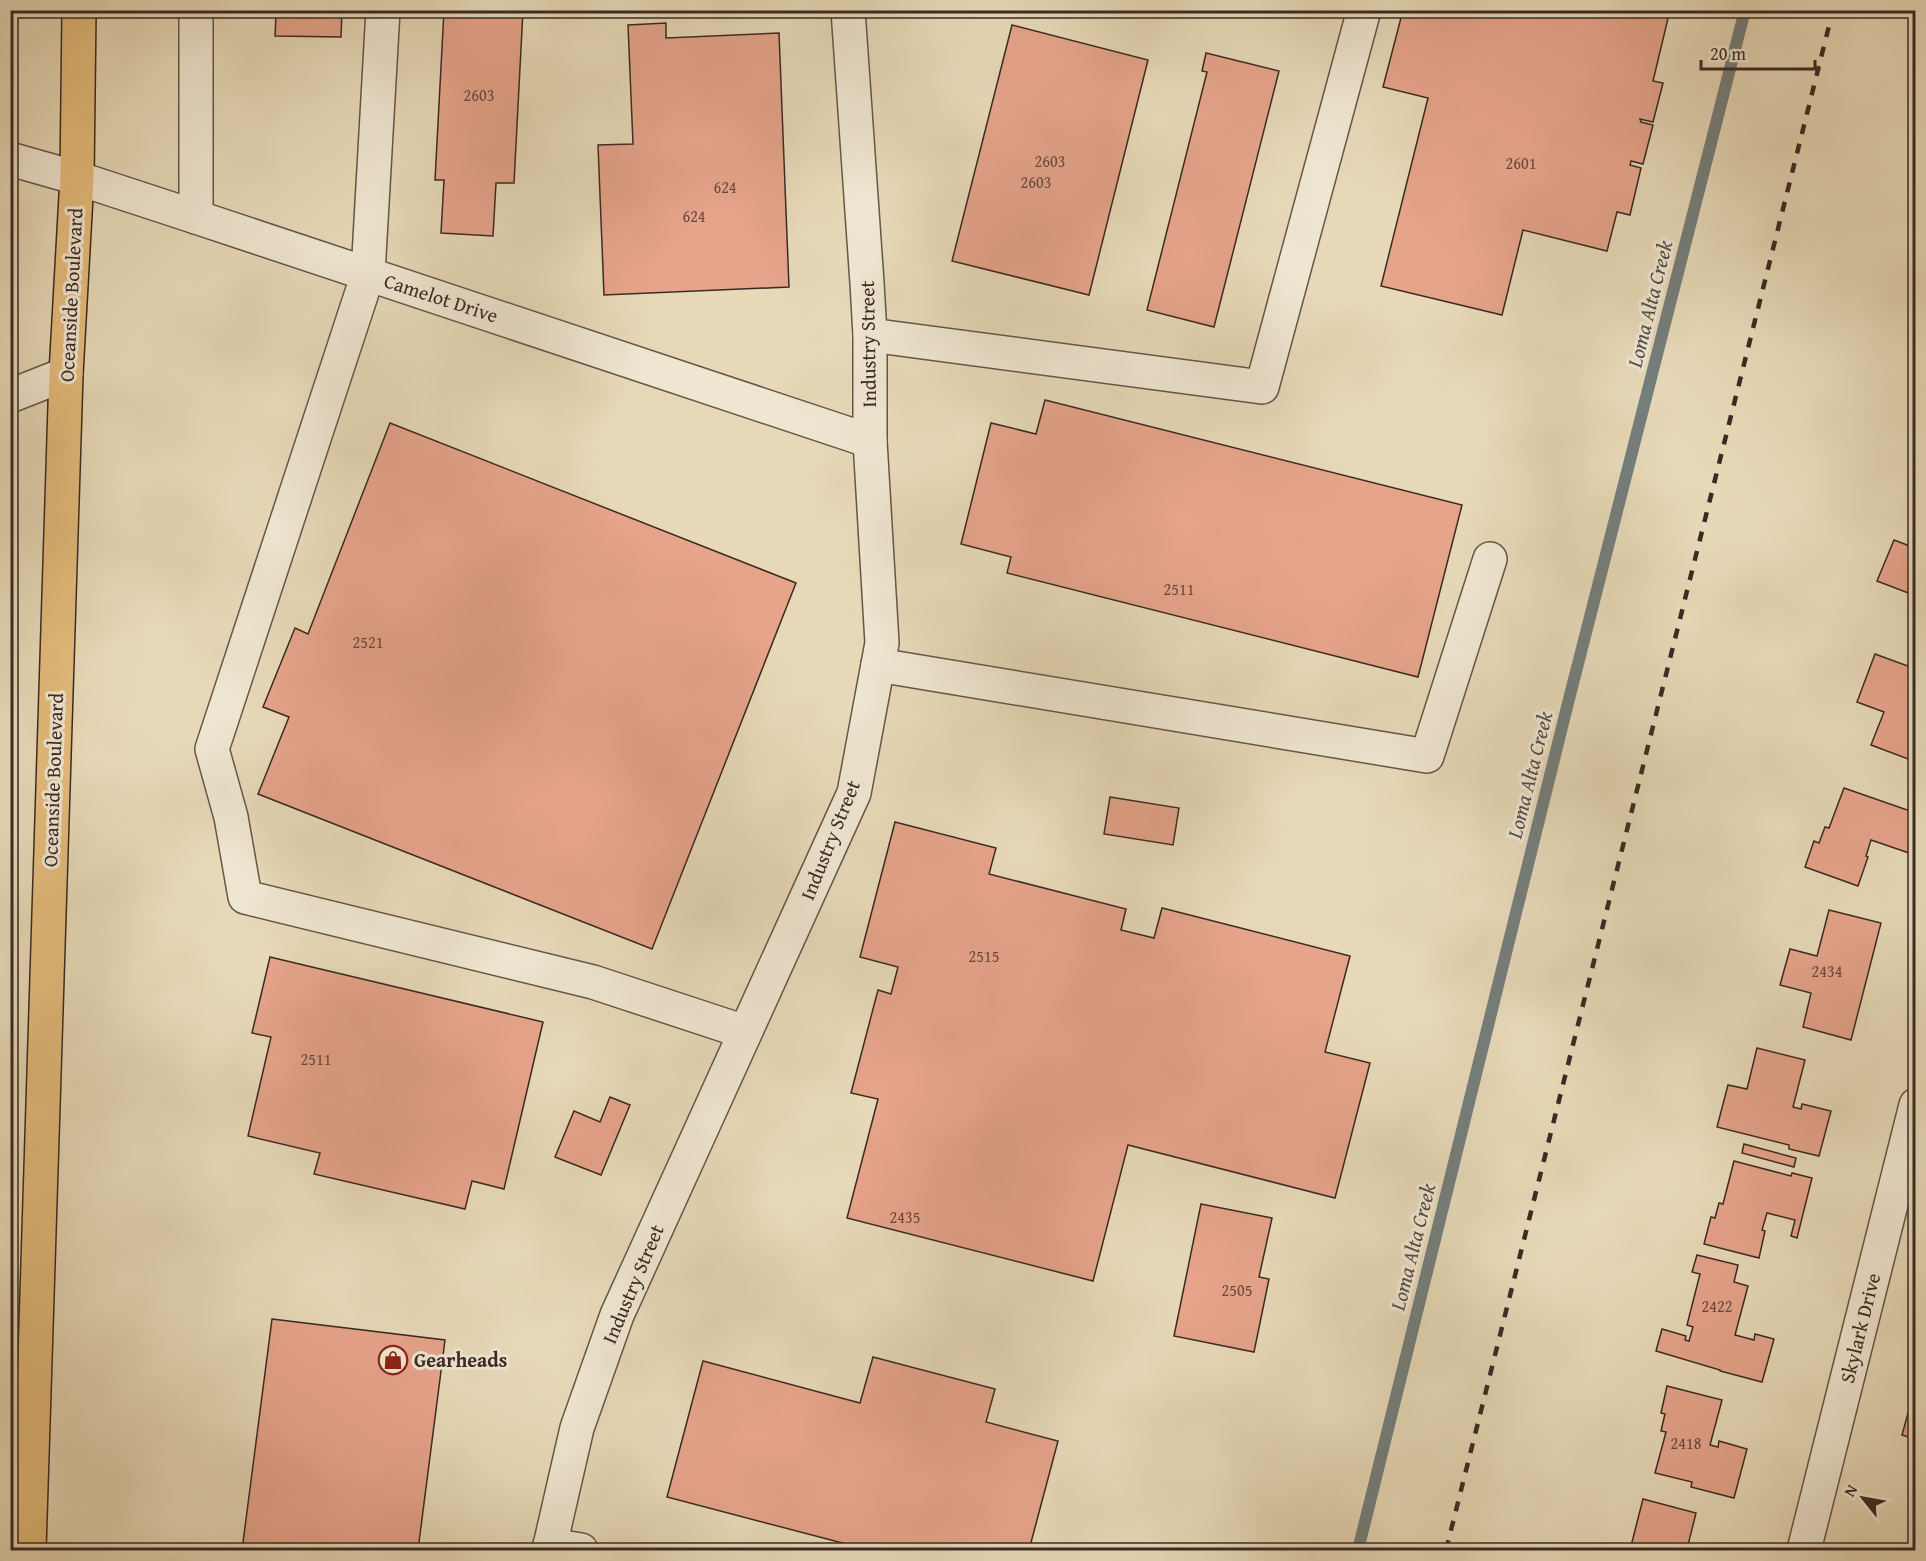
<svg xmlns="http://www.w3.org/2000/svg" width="1926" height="1561" viewBox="0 0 1926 1561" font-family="'Gentium Book Plus',serif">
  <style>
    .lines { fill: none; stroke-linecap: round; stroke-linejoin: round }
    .stream { stroke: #747f7d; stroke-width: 12 }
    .building { fill: #e6a48b; stroke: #3a2a24; stroke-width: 1.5 }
    .minor-casing { stroke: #655649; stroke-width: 36 }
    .major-casing { stroke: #3a2a24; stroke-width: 36 }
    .minor { stroke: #efe6d1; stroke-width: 33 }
    .major { stroke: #e4bc7c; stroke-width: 33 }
    .rail { stroke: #3a2a24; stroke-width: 4.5; stroke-dasharray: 10 10; stroke-linecap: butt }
    .labels { text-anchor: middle; stroke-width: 6; stroke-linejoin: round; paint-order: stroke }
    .number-label { font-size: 16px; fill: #65483e }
    .street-label { font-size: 20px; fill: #3a2a24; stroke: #efe6d1 }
    .poi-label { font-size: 20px; font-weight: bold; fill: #3a2a24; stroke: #efe6d1; text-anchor: start }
    .water-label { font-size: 21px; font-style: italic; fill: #524d49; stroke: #efe6d1 }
  </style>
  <rect width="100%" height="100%" fill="#e7d9b8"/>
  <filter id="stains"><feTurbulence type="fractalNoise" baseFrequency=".00333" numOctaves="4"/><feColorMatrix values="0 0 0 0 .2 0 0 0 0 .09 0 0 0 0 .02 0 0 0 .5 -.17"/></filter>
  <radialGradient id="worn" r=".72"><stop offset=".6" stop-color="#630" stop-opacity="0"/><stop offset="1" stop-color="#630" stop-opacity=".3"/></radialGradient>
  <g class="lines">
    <path class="stream" d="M 1358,1550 L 1568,703 L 1745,10"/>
  </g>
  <g class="building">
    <path d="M 271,10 L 342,10 L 341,37 L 275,36 L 276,15 L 271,15 Z"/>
    <path d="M 444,10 L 523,10 L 514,183 L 496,183 L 493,236 L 441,233 L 444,180 L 435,180 Z"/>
    <path d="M 1403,10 L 1670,10 L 1653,81 L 1663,83 L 1653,122 L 1640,119 L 1641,122 L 1653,125 L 1643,164 L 1631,161 L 1630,165 L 1641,168 L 1630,215 L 1617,212 L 1607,251 L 1523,230 L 1502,315 L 1381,286 L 1428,98 L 1383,87 Z"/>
    <path d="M 666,23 L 666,38 L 779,33 L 789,287 L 604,295 L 598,145 L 633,144 L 628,25 Z"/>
    <path d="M 1012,25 L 1148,60 L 1089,295 L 952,261 Z"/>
    <path d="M 1206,53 L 1279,71 L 1214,327 L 1147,310 L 1207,72 L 1202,71 Z"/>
    <path d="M 1045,400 L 1462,505 L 1418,677 L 1007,573 L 1011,557 L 961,544 L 991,423 L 1036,434 Z"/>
    <path d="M 390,423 L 796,583 L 652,949 L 258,794 L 289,717 L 263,707 L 295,628 L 308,634 Z"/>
    <path d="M 1894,540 L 1915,548 L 1916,545 L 1916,596 L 1877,581 Z"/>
    <path d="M 1875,654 L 1916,669 L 1916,762 L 1871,745 L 1884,712 L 1857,702 Z"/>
    <path d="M 1844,788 L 1916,813 L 1916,835 L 1912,845 L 1914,846 L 1912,854 L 1871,840 L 1866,856 L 1868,857 L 1858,886 L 1805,867 L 1814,841 L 1819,843 L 1825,827 L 1829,828 Z"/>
    <path d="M 1110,797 L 1179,808 L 1173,845 L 1104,834 Z"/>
    <path d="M 895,822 L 996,848 L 989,874 L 1126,909 L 1121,930 L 1154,938 L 1162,908 L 1350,956 L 1325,1052 L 1370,1063 L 1335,1198 L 1128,1145 L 1093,1281 L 847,1218 L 878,1099 L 851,1093 L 878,990 L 891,994 L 898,967 L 860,957 Z"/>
    <path d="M 1829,910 L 1881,923 L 1851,1040 L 1803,1027 L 1811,993 L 1780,985 L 1790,949 L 1817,956 Z"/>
    <path d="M 270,957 L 543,1022 L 504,1189 L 472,1181 L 465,1209 L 314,1174 L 320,1153 L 248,1136 L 271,1037 L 252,1033 Z"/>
    <path d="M 1757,1048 L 1805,1060 L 1793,1107 L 1801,1109 L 1802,1104 L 1831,1111 L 1819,1156 L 1789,1149 L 1789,1145 L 1717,1127 L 1728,1085 L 1747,1089 Z"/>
    <path d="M 610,1097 L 630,1105 L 601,1175 L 555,1157 L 574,1111 L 600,1122 Z"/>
    <path d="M 1744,1144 L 1796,1158 L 1794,1167 L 1742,1153 Z"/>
    <path d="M 1734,1161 L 1791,1176 L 1792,1173 L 1812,1178 L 1797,1238 L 1791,1236 L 1795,1220 L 1767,1213 L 1762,1230 L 1765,1231 L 1759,1258 L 1704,1244 L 1711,1217 L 1715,1218 L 1719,1203 L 1723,1204 Z"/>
    <path d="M 1201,1204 L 1272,1218 L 1259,1277 L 1269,1279 L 1254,1352 L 1174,1336 Z"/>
    <path d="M 1697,1255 L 1738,1265 L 1734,1282 L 1748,1286 L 1735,1335 L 1754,1340 L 1755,1334 L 1774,1339 L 1762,1382 L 1720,1371 L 1720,1370 L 1656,1351 L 1662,1329 L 1686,1336 L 1685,1340 L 1689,1341 L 1693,1327 L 1687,1325 L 1700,1274 L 1692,1272 Z"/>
    <path d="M 272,1319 L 445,1340 L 418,1550 L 242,1550 Z"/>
    <path d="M 873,1357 L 995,1389 L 986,1422 L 1058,1441 L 1029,1550 L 869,1550 L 667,1497 L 703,1361 L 860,1403 Z"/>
    <path d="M 1916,1384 L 1916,1435 L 1913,1434 L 1912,1438 L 1902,1435 Z"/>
    <path d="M 1667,1386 L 1722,1400 L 1710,1445 L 1718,1447 L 1719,1441 L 1747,1449 L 1734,1498 L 1691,1487 L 1692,1482 L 1655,1473 L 1666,1432 L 1661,1431 L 1665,1414 L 1661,1413 Z"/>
    <path d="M 1643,1499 L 1696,1513 L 1687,1549 L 1691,1550 L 1630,1550 Z"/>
  </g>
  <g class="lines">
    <g class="minor-casing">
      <g id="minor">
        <path d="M 383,10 L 368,274 L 212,749 L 231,817 L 245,897 L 593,982 L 745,1032"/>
        <path d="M 10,159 L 77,178 L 196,217 L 870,441"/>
        <path d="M 196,217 L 196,10"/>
        <path d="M 870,335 L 1262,387 L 1364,10"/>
        <path d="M 10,396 L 66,374"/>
        <path d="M 878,665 L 1427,756 L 1490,559"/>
        <path d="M 550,1545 L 581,1550"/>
        <path d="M 549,1550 L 577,1428 L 617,1315 L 854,793 L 882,643 L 870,441 L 870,335 L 867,283 L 848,10"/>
        <path d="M 1804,1550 L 1916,1105"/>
      </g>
    </g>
    <g class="major-casing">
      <path id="major" d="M 29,1550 L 66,374 L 77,178 L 79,10"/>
    </g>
    <use href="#minor" class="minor"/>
    <use href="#major" class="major"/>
    <path class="rail" d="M 1446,1550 L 1833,10"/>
  </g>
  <defs>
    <g id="shop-ring" transform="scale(1.5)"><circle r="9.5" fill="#efe6d1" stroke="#8f2418" stroke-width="1.5"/><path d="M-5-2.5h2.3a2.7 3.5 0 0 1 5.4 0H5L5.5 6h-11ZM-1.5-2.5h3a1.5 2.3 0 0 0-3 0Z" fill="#8f2418"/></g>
  </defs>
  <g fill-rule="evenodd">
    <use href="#shop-ring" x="393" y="1360"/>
  </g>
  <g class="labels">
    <g class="number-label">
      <text x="479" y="101">2603</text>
      <text x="1050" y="167">2603</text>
      <text x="1521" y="169">2601</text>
      <text x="1036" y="188">2603</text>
      <text x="725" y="193">624</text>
      <text x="694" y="222">624</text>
      <text x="1179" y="595">2511</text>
      <text x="368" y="648">2521</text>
      <text x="984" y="962">2515</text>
      <text x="1827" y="977">2434</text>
      <text x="316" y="1065">2511</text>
      <text x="905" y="1223">2435</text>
      <text x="1237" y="1296">2505</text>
      <text x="1717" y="1312">2422</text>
      <text x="1686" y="1449">2418</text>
    </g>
    <g class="street-label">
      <text transform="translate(71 295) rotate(-87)" y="7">Oceanside Boulevard</text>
      <text transform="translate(441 298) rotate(18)" y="7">Camelot Drive</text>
      <text transform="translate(868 344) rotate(-91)" y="7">Industry Street</text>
      <text transform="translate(53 780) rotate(-88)" y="7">Oceanside Boulevard</text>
      <text transform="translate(830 840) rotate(-68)" y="7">Industry Street</text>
      <text transform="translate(633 1284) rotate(-67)" y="7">Industry Street</text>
      <text transform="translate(1860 1328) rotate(-76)" y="7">Skylark Drive</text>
    </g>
    <g class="poi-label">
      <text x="414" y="1367">Gearheads</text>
    </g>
    <g class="water-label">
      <text transform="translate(1650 304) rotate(-76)" y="7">Loma Alta Creek</text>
      <text transform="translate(1530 775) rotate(-76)" y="7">Loma Alta Creek</text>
      <text transform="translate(1413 1247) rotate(-76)" y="7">Loma Alta Creek</text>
    </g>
  </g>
  <rect width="1926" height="1561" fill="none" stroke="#e7d9b8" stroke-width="36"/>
  <rect x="12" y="12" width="1902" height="1537" fill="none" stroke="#3a2a24" stroke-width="3"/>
  <rect x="18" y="18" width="1890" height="1525" fill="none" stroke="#3a2a24" stroke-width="1.5"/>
  <g transform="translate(1863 1498) rotate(301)" stroke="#efe6d1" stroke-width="4.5" paint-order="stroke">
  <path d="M0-4.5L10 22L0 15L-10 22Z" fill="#3a2a24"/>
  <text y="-9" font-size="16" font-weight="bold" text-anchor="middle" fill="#3a2a24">N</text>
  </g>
  <path d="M1701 60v9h114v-9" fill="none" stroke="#3a2a24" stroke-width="3"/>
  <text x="1710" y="60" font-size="18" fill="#3a2a24" stroke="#efe6d1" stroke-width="4.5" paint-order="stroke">20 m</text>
  <rect width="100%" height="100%" filter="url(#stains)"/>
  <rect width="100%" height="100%" fill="url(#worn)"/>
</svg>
